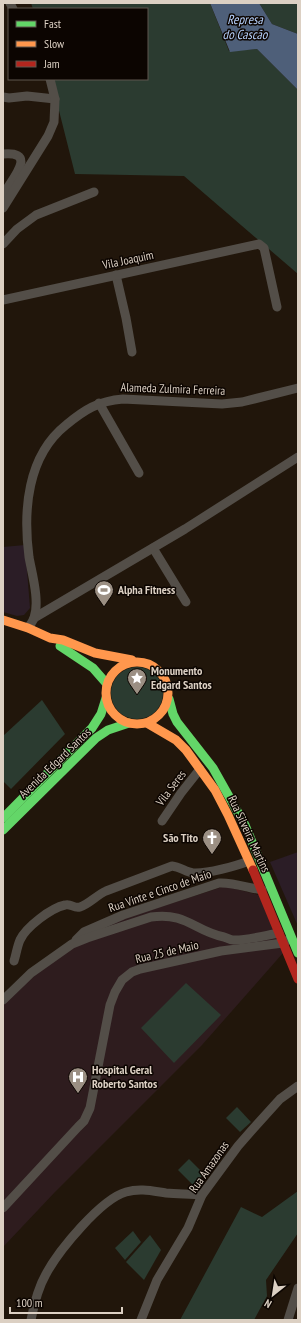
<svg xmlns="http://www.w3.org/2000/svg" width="301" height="1323" viewBox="0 0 301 1323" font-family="'PT Sans Narrow',sans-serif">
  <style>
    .education { fill: #2b1d26 }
    .medical { fill: #2e1c1e }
    .green { fill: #2b3b30 }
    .water { fill: #4e5f79 }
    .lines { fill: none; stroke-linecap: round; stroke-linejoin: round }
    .street { stroke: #534e48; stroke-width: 9 }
    .fast { stroke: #63d668; stroke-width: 9 }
    .slow { stroke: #ff974d; stroke-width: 9 }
    .jam { stroke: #b3261e; stroke-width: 9 }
    .labels { text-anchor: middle; stroke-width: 3; stroke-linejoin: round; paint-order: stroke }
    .street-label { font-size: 12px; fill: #dcd0c3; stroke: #0c0501 }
    .poi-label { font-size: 12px; font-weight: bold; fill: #dcd0c3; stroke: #0c0501; text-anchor: start }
    .water-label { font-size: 13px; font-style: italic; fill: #b7d2fd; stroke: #0c0501 }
  </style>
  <rect width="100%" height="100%" fill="#21160b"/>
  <g class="education">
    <path d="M 25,545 L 30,608 L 24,615 L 17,616 L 3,612 L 3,547 Z"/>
    <path d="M 298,852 L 298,926 L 270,862 Z"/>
  </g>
  <path class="medical" d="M 225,886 L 259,895 L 283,953 L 202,1045 L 55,1192 L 4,1246 L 3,1003 L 86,931 Z"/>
  <g class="green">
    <path d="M 31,3 L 210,3 L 229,51 L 257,49 L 298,90 L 298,274 L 184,176 L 75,174 L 51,79 L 147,79 L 147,9 L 33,9 Z"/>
    <path d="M 259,3 L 298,3 L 298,34 L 272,24 Z"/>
    <circle cx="137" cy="693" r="26"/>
    <path d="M 42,700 L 65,734 L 11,789 L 3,781 L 3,736 Z"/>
    <path d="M 186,983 L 221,1015 L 174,1063 L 141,1028 Z"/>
    <path d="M 237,1107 L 251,1122 L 240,1132 L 226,1118 Z"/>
    <path d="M 189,1159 L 204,1174 L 193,1185 L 178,1170 Z"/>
    <path d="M 298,1191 L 298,1233 L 266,1280 L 267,1296 L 254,1320 L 180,1320 L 241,1207 L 262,1217 Z"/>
    <path d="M 133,1231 L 141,1242 L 125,1260 L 115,1248 Z"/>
    <path d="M 150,1235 L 161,1250 L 144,1280 L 126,1262 Z"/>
  </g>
  <path class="water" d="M 210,3 L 259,3 L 272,24 L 298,34 L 298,90 L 257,49 L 230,52 Z"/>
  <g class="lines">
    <g class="street">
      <path d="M 10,3 L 13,9"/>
      <path d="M 3,97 L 9,98 L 27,96 L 55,99"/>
      <path d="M 3,154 C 39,151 11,180 3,195"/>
      <path d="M 3,208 L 48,136 L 54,122 L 55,99 L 50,79"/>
      <path d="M 3,244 L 17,229 L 36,215 L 94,192"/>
      <path d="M 116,275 L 126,318 L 132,352"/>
      <path d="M 3,300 L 259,244 L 264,248 L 277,307"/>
      <path d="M 99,403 L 139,473"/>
      <path d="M 153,548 L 186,602"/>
      <path d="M 34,618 L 185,529 L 298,457"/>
      <path d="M 28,628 C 30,625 33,621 34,618 C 40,601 32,574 29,557 C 23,511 27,456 66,425 C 84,410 98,401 123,399 L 222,404 L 242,402 L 298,388"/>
      <path d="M 162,821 L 181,793 L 200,769"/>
      <path d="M 76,940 L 84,932 L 123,915 L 219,883 C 232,882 249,888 262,890"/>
      <path d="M 14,961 C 16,955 17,947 20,940 C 26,927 51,908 65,905 C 71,903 74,909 80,907 C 89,904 97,895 106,891 L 172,866 C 180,867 186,872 193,873 C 207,874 236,866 249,861"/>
      <path d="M 3,1000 L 31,973 L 72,944 L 87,938 L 151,917 C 187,912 194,931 224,937 C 227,938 230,940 233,940 C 244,941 267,935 279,933"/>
      <path d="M 3,1208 L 78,1127 L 84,1121 L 90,1108 L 110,1005 L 115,992 L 122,980 L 132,972 L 140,969 L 221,951 L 283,943 L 288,940"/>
      <path d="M 31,1320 C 34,1304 38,1288 46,1274 C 59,1250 101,1199 126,1192 C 140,1188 152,1191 166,1193 C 178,1194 190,1194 202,1195"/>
      <path d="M 141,1320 L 157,1280 L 188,1228 L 202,1195 L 238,1146 L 252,1130 L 280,1099 L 298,1086"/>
      <path d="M 288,1320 L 298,1288"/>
    </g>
    <g class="fast">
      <path d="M 60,646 L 93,668 L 107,684"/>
      <path d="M 169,699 L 173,714 L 177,722 L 213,768 L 245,825 L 298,953"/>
      <path d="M 3,818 L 92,728 L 101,714 L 106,698"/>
      <path d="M 3,830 L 96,738 L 108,730 L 129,723"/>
    </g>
    <g class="slow">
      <path d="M 3,620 L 28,628 L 50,638 L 63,640 L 95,653 L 132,660"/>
      <circle cx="137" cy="693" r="31"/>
      <path d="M 147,723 L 176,740 L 186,750 L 215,790 L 228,815 L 253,870"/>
    </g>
    <path class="jam" d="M 253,870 L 298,979"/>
  </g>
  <defs>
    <g id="stadium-pin" transform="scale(1)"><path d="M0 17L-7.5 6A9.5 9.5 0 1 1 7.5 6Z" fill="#9b8f83" stroke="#0c0501"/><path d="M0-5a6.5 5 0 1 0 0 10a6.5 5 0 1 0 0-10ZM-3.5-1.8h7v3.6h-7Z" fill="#fff"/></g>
    <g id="sight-pin" transform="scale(1)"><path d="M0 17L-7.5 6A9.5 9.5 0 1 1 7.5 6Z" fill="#9b8f83" stroke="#0c0501"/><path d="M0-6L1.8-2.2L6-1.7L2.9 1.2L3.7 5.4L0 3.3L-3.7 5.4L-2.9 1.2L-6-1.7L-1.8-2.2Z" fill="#fff"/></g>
    <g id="church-pin" transform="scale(1)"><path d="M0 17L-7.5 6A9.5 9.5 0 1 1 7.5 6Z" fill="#9b8f83" stroke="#0c0501"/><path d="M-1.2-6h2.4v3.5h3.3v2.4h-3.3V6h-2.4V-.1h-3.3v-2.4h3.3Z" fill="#fff"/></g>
    <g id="hospital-pin" transform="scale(1)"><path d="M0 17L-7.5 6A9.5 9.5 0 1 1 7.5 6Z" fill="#9b8f83" stroke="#0c0501"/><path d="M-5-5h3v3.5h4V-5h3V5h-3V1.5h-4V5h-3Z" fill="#fff"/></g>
  </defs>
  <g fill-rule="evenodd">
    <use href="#stadium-pin" x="104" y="590"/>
    <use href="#sight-pin" x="137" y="678"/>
    <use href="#church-pin" x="212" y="838"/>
    <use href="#hospital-pin" x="78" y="1077"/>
  </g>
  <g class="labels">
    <g class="street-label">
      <text transform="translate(128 260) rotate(-12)" y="4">Vila Joaquim</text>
      <text transform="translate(173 389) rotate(2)" y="4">Alameda Zulmira Ferreira</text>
      <text transform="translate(55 763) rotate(-44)" y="4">Avenida Edgard Santos</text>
      <text transform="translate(171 788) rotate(-53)" y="4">Vila Seres</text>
      <text transform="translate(249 834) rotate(65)" y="4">Rua Silveira Martins</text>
      <text transform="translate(160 891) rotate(-19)" y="4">Rua Vinte e Cinco de Maio</text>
      <text transform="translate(167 952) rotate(-13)" y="4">Rua 25 de Maio</text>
      <text transform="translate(209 1167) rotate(-55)" y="4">Rua Amazonas</text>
    </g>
    <g class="poi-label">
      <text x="118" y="594">Alpha Fitness</text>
      <text x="151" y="675">Monumento<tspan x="151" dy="14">Edgard Santos</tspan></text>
      <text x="198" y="842" text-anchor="end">São Tito</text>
      <text x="92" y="1074">Hospital Geral<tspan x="92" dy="14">Roberto Santos</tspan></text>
    </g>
    <g class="water-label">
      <text x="245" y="24">Represa<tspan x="245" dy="15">do Cascão</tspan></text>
    </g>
  </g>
  <rect width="301" height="1323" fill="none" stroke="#dcd0c3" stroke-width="8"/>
  <rect x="8" y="8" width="140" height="72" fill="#0c0501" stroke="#5f564f"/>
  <rect x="16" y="21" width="20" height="6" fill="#63d668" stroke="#5f564f"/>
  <text x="44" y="28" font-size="12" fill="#dcd0c3">Fast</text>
  <rect x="16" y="41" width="20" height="6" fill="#ff974d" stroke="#5f564f"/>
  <text x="44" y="48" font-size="12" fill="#dcd0c3">Slow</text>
  <rect x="16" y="61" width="20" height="6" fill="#b3261e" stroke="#5f564f"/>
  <text x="44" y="68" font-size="12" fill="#dcd0c3">Jam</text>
  <g transform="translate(273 1295) rotate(210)" stroke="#0c0501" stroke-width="3" paint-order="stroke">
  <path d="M0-3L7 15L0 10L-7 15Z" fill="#dcd0c3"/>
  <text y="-6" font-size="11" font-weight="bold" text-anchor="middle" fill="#dcd0c3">N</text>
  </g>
  <path d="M10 1307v6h112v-6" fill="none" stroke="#dcd0c3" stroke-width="2"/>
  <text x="16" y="1307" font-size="12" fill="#dcd0c3" stroke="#0c0501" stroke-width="3" paint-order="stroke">100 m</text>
</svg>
